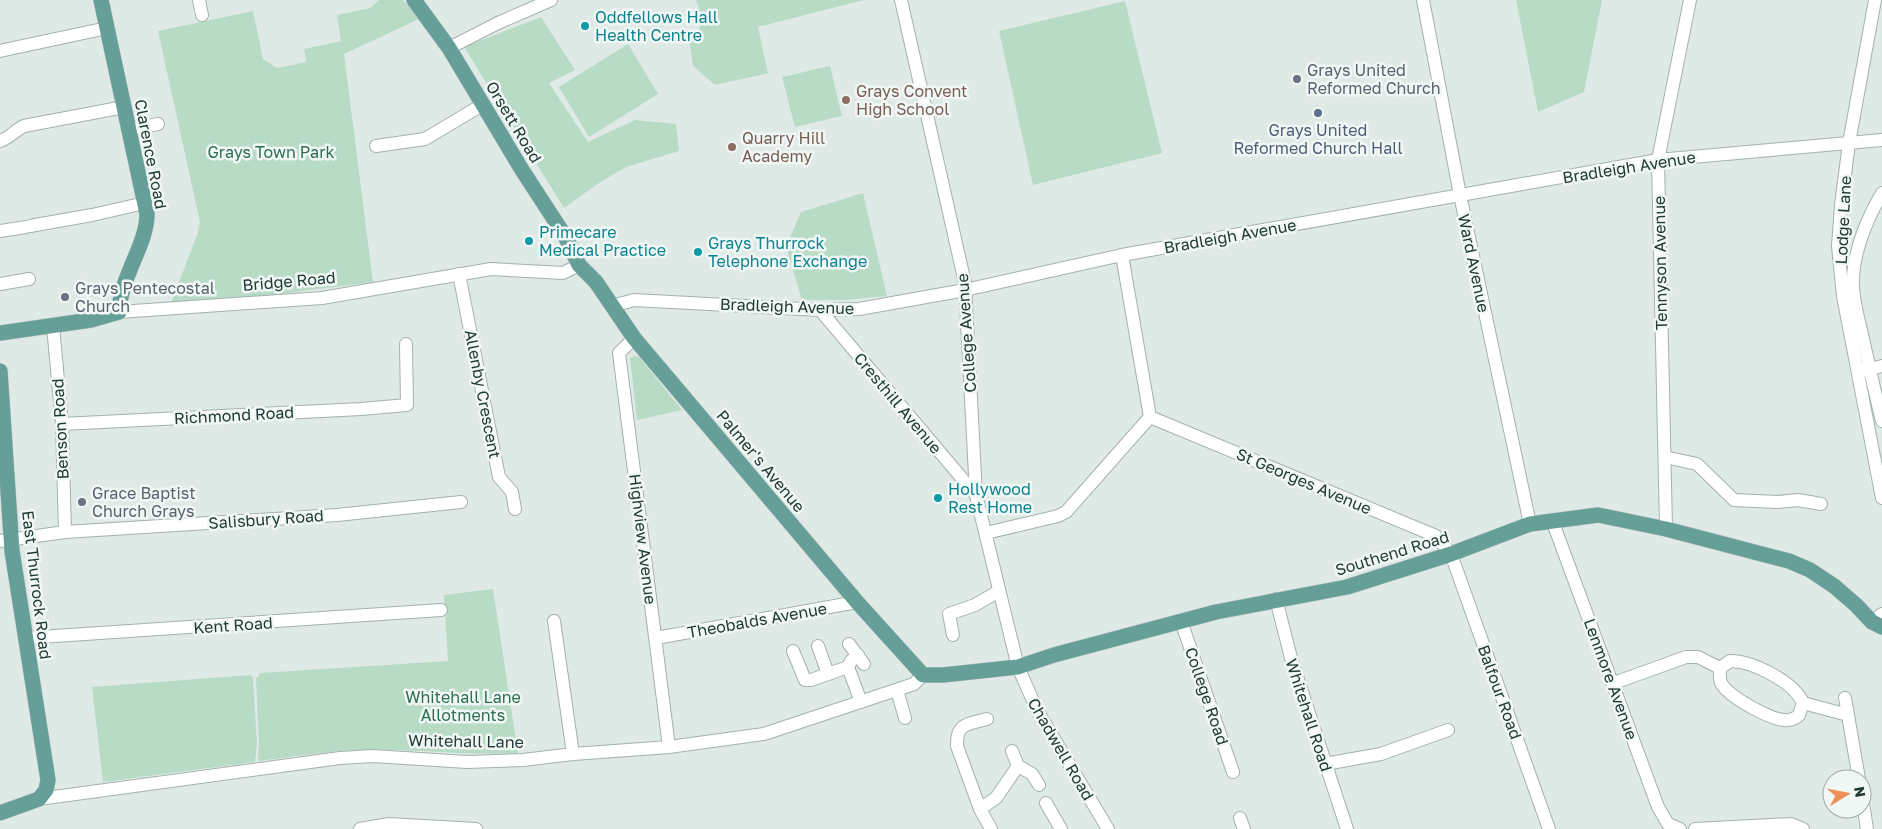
<svg xmlns="http://www.w3.org/2000/svg" width="1882" height="829" viewBox="0 0 1882 829" font-family="'Golos Text',sans-serif">
  <style>
    .green { fill: #b8dbc6 }
    .lines { fill: none; stroke-linecap: round; stroke-linejoin: round }
    .minor-casing { stroke: #a2b2ae; stroke-width: 14 }
    .major-casing { stroke: #bcc4c3; stroke-width: 16 }
    .minor { stroke: #fff; stroke-width: 12 }
    .major { stroke: #659f97; stroke-width: 15 }
    .culture-dot { fill: #0f9aa8; stroke: #f0f7f4; stroke-width: 2 }
    .worship-dot { fill: #6b7280; stroke: #f0f7f4; stroke-width: 2 }
    .education-dot { fill: #8d6e63; stroke: #f0f7f4; stroke-width: 2 }
    .service-dot { fill: #5c6f8a; stroke: #f0f7f4; stroke-width: 2 }
    .labels { text-anchor: middle; stroke-width: 5; stroke-linejoin: round; paint-order: stroke }
    .culture-label { font-size: 16px; fill: #0d838f; stroke: #f0f7f4; text-anchor: start }
    .worship-label { font-size: 16px; fill: #5b616d; stroke: #f0f7f4; text-anchor: start }
    .education-label { font-size: 16px; fill: #785e54; stroke: #f0f7f4; text-anchor: start }
    .street-label { font-size: 16px; fill: #213a36; stroke: #f0f7f4 }
    .service-label { font-size: 16px; fill: #4e5e75; stroke: #f0f7f4 }
    .park-label { font-size: 16px; fill: #2c6f4f; stroke: #f0f7f4 }
  </style>
  <rect width="100%" height="100%" fill="#dfeae7"/>
  <g class="green">
    <path d="M 379,0 L 403,0 L 419,19 L 344,54 L 373,282 L 193,305 L 171,303 L 197,235 L 200,222 L 158,31 L 253,11 L 263,59 L 277,68 L 306,62 L 304,49 L 341,41 L 337,15 L 370,8 Z"/>
    <path d="M 696,0 L 864,0 L 758,27 L 768,73 L 715,85 L 693,66 L 689,38 L 700,28 L 701,16 Z"/>
    <path d="M 1516,0 L 1602,0 L 1584,92 L 1538,112 Z"/>
    <path d="M 1125,1 L 1162,153 L 1033,185 L 999,31 Z"/>
    <path d="M 541,17 L 575,70 L 549,83 L 588,142 L 635,120 L 676,124 L 679,151 L 626,167 L 599,183 L 564,208 L 464,47 Z"/>
    <path d="M 628,44 L 658,94 L 589,137 L 559,87 Z"/>
    <path d="M 830,66 L 842,116 L 795,127 L 782,77 Z"/>
    <path d="M 863,193 L 887,296 L 845,300 L 802,300 L 786,247 L 801,212 Z"/>
    <path d="M 634,356 L 639,357 L 682,410 L 637,420 L 630,358 Z"/>
    <path d="M 493,589 L 518,753 C 466,756 414,748 361,750 C 327,751 292,757 258,761 L 259,745 L 256,679 L 260,673 L 448,661 L 444,595 Z"/>
    <path d="M 251,675 L 253,678 L 257,744 L 255,762 L 103,782 L 92,687 Z"/>
  </g>
  <g class="lines">
    <g class="minor-casing">
      <g id="minor">
        <path d="M 199,0 L 202,15"/>
        <path d="M 901,0 L 965,283 L 976,495 L 1018,667 L 1038,712 L 1108,829"/>
        <path d="M 1423,0 L 1460,195 L 1530,524"/>
        <path d="M 1875,0 L 1849,143 L 1841,205 L 1838,246 L 1843,296 L 1882,498"/>
        <path d="M 449,48 L 498,23 L 551,0"/>
        <path d="M 0,51 L 107,28"/>
        <path d="M 129,130 L 158,124"/>
        <path d="M 0,141 C 10,138 15,130 24,126 L 124,107"/>
        <path d="M 376,146 L 425,139 L 482,105"/>
        <path d="M 1882,193 C 1869,215 1858,241 1854,267 C 1850,292 1858,316 1863,339 C 1869,366 1875,393 1882,421"/>
        <path d="M 30,226 L 92,215 L 145,203"/>
        <path d="M 0,231 L 26,227"/>
        <path d="M 459,274 L 499,477 L 512,492 L 515,509"/>
        <path d="M 0,284 L 29,279"/>
        <path d="M 612,306 L 634,300 L 820,310 L 859,309 L 965,290 L 1122,255 L 1658,160 L 1882,140"/>
        <path d="M 820,310 L 976,495"/>
        <path d="M 119,312 L 322,298 L 491,269 L 563,273 L 579,265"/>
        <path d="M 53,326 L 62,424 L 65,532"/>
        <path d="M 634,338 L 619,353 L 669,747"/>
        <path d="M 1860,371 L 1882,366"/>
        <path d="M 1150,417 L 1436,536 L 1451,554 L 1549,829"/>
        <path d="M 62,424 L 361,409 L 407,405 L 406,344"/>
        <path d="M 1665,457 L 1697,464 L 1734,500 L 1777,502 L 1798,500 L 1821,504"/>
        <path d="M 1552,520 L 1658,807 L 1668,824 L 1680,829"/>
        <path d="M 1666,529 L 1658,160 L 1690,0"/>
        <path d="M 986,533 L 1058,516 L 1066,512 L 1150,417 L 1122,255"/>
        <path d="M 0,541 L 65,532 L 337,515 L 461,502"/>
        <path d="M 1276,599 L 1291,658 L 1347,829"/>
        <path d="M 1880,615 L 1882,614"/>
        <path d="M 554,621 L 573,754"/>
        <path d="M 1181,621 L 1233,772"/>
        <path d="M 953,635 L 949,614 L 975,605 L 999,591"/>
        <path d="M 25,638 L 441,610"/>
        <path d="M 656,638 L 857,602"/>
        <path d="M 849,644 L 864,664"/>
        <path d="M 818,646 L 828,674"/>
        <path d="M 793,651 L 805,680 L 811,680 L 848,667"/>
        <path d="M 858,655 L 851,661 L 848,667 L 861,702"/>
        <path d="M 1730,661 C 1753,661 1794,682 1803,703 L 1799,715 C 1796,718 1792,720 1788,720 C 1773,722 1729,697 1721,683 C 1719,678 1720,673 1720,668 Z"/>
        <path d="M 1614,683 L 1686,657 L 1698,657 L 1720,668"/>
        <path d="M 897,690 L 905,718"/>
        <path d="M 1803,703 L 1848,715 L 1845,698"/>
        <path d="M 1848,715 L 1859,779"/>
        <path d="M 987,719 C 968,724 956,723 957,746 L 980,809 L 991,829"/>
        <path d="M 1012,751 L 1018,766 L 1032,774 L 1039,785"/>
        <path d="M 1325,764 L 1381,754 L 1448,730"/>
        <path d="M 1862,797 L 1867,829"/>
        <path d="M 39,799 L 340,758 L 373,756 L 467,762 L 523,760 L 573,754 L 669,747 L 764,734 L 914,684 L 923,675"/>
        <path d="M 1046,803 L 1061,829"/>
        <path d="M 980,809 L 996,798 L 1018,766"/>
        <path d="M 1240,818 L 1244,829"/>
        <path d="M 360,829 L 389,824 L 476,829"/>
        <path d="M 1695,829 L 1791,824 L 1803,829"/>
      </g>
    </g>
    <g class="major-casing">
      <g id="major">
        <path d="M 414,0 L 449,48 L 522,170 L 565,236 L 579,265 L 596,282 L 634,338 L 857,602 L 923,675 L 943,675 L 1018,667 L 1054,655 L 1216,612 L 1347,587 L 1451,554 L 1530,524 L 1598,515 L 1666,529 L 1789,561 L 1810,570 L 1834,586 L 1856,605 L 1872,622 L 1882,627"/>
        <path d="M 0,333 L 91,320 L 119,312 C 120,277 147,245 147,214 L 101,0"/>
        <path d="M 0,371 L 12,551 L 48,780 L 46,790 L 39,799 L 0,813"/>
      </g>
    </g>
    <use href="#minor" class="minor"/>
    <use href="#major" class="major"/>
  </g>
  <g class="culture-dot">
    <circle cx="585" cy="26" r="5"/>
    <circle cx="529" cy="241" r="5"/>
    <circle cx="698" cy="252" r="5"/>
    <circle cx="938" cy="498" r="5"/>
  </g>
  <g class="worship-dot">
    <circle cx="1297" cy="79" r="5"/>
    <circle cx="65" cy="297" r="5"/>
    <circle cx="82" cy="502" r="5"/>
  </g>
  <g class="education-dot">
    <circle cx="846" cy="100" r="5"/>
    <circle cx="732" cy="147" r="5"/>
  </g>
  <circle class="service-dot" cx="1318" cy="113" r="5"/>
  <g class="labels">
    <g class="culture-label">
      <text x="595" y="23">Oddfellows Hall<tspan x="595" dy="18">Health Centre</tspan></text>
      <text x="539" y="238">Primecare<tspan x="539" dy="18">Medical Practice</tspan></text>
      <text x="708" y="249">Grays Thurrock<tspan x="708" dy="18">Telephone Exchange</tspan></text>
      <text x="948" y="495">Hollywood<tspan x="948" dy="18">Rest Home</tspan></text>
    </g>
    <g class="worship-label">
      <text x="1307" y="76">Grays United<tspan x="1307" dy="18">Reformed Church</tspan></text>
      <text x="75" y="294">Grays Pentecostal<tspan x="75" dy="18">Church</tspan></text>
      <text x="92" y="499">Grace Baptist<tspan x="92" dy="18">Church Grays</tspan></text>
    </g>
    <g class="education-label">
      <text x="856" y="97">Grays Convent<tspan x="856" dy="18">High School</tspan></text>
      <text x="742" y="144">Quarry Hill<tspan x="742" dy="18">Academy</tspan></text>
    </g>
    <g class="street-label">
      <text transform="translate(514 122) rotate(59)" y="6">Orsett Road</text>
      <text transform="translate(151 154) rotate(79)" y="6">Clarence Road</text>
      <text transform="translate(1629 167) rotate(-9)" y="6">Bradleigh Avenue</text>
      <text transform="translate(1843 220) rotate(-87)" y="6">Lodge Lane</text>
      <text transform="translate(1230 236) rotate(-10)" y="6">Bradleigh Avenue</text>
      <text transform="translate(1474 263) rotate(78)" y="6">Ward Avenue</text>
      <text transform="translate(1660 263) rotate(-91)" y="6">Tennyson Avenue</text>
      <text transform="translate(289 281) rotate(-5)" y="6">Bridge Road</text>
      <text transform="translate(787 306) rotate(2)" y="6">Bradleigh Avenue</text>
      <text transform="translate(966 333) rotate(-94)" y="6">College Avenue</text>
      <text transform="translate(483 394) rotate(79)" y="6">Allenby Crescent</text>
      <text transform="translate(898 403) rotate(50)" y="6">Cresthill Avenue</text>
      <text transform="translate(234 415) rotate(-3)" y="6">Richmond Road</text>
      <text transform="translate(60 429) rotate(-93)" y="6">Benson Road</text>
      <text transform="translate(761 461) rotate(50)" y="6">Palmer's Avenue</text>
      <text transform="translate(1304 481) rotate(23)" y="6">St Georges Avenue</text>
      <text transform="translate(266 519) rotate(-4)" y="6">Salisbury Road</text>
      <text transform="translate(643 539) rotate(83)" y="6">Highview Avenue</text>
      <text transform="translate(1392 553) rotate(-17)" y="6">Southend Road</text>
      <text transform="translate(37 585) rotate(83)" y="6">East Thurrock Road</text>
      <text transform="translate(757 620) rotate(-10)" y="6">Theobalds Avenue</text>
      <text transform="translate(233 625) rotate(-4)" y="6">Kent Road</text>
      <text transform="translate(1611 679) rotate(70)" y="6">Lenmore Avenue</text>
      <text transform="translate(1500 692) rotate(70)" y="6">Balfour Road</text>
      <text transform="translate(1207 696) rotate(71)" y="6">College Road</text>
      <text transform="translate(1309 715) rotate(72)" y="6">Whitehall Road</text>
      <text transform="translate(466 741) rotate(1)" y="6">Whitehall Lane</text>
      <text transform="translate(1061 749) rotate(60)" y="6">Chadwell Road</text>
    </g>
    <g class="service-label">
      <text x="1318" y="136">Grays United<tspan x="1318" dy="18">Reformed Church Hall</tspan></text>
    </g>
    <g class="park-label">
      <text x="271" y="158">Grays Town Park</text>
      <text x="463" y="703">Whitehall Lane<tspan x="463" dy="18">Allotments</tspan></text>
    </g>
  </g>
  <g transform="translate(1847 794) rotate(80)"><circle r="24" fill="#f0f7f4" stroke="#9daba8"/>
  <path d="M0-4L9 19L0 12L-9 19Z" fill="#ee9159"/>
  <text y="-8" font-size="14" font-weight="bold" text-anchor="middle" fill="#213a36">N</text>
  </g>
</svg>
